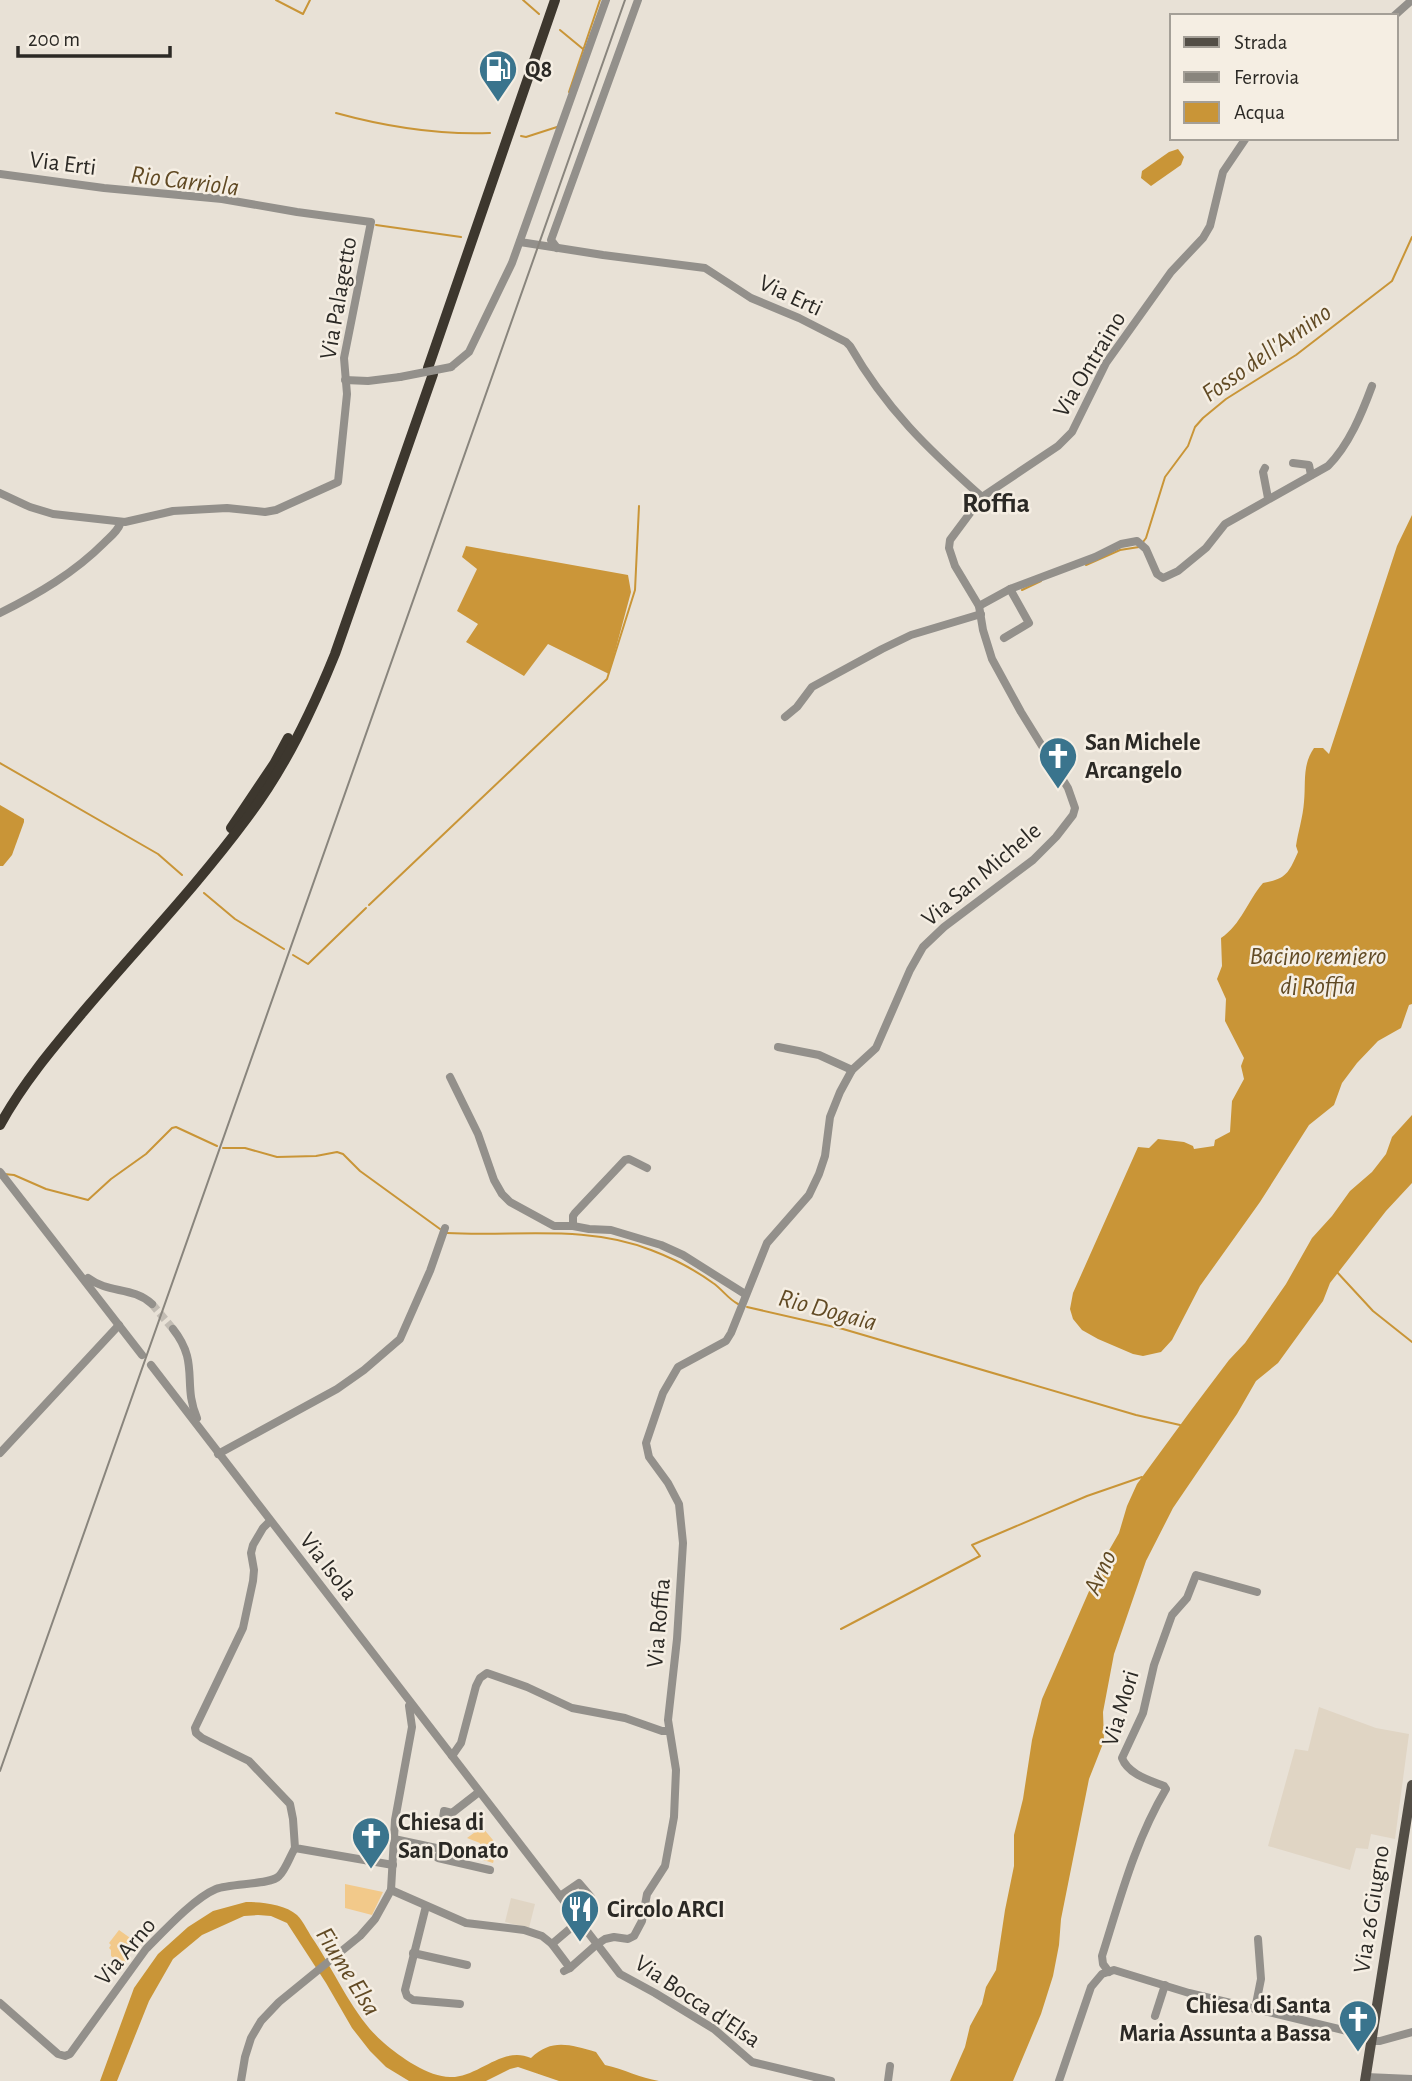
<svg xmlns="http://www.w3.org/2000/svg" width="1412" height="2081" viewBox="0 0 1412 2081" font-family="'Alegreya Sans',sans-serif">
  <style>
    .built { fill: #e0d5c4 }
    .green { fill: #f2c98a }
    .forest { fill: #cb9639 }
    .water { fill: #c99537 }
    .lines { fill: none; stroke-linecap: round; stroke-linejoin: round }
    .stream { stroke: #c99537; stroke-width: 2 }
    .minor-tunnel { stroke: #c2bcb3; stroke-width: 8; stroke-dasharray: 8 4; stroke-linecap: butt }
    .minor { stroke: #93908b; stroke-width: 8 }
    .major { stroke: #534e46; stroke-width: 10 }
    .highway { stroke: #3d372e; stroke-width: 10 }
    .rail { stroke: #89857d; stroke-width: 2 }
    .minor-bridge { stroke: #93908b; stroke-width: 8 }
    .labels { text-anchor: middle; stroke-width: 5; stroke-linejoin: round; paint-order: stroke }
    .poi-label { font-size: 24px; font-weight: bold; fill: #2b2925; stroke: #f5eee3; text-anchor: start }
    .street-label { font-size: 24px; fill: #2b2925; stroke: #f5eee3 }
    .water-label { font-size: 26px; font-style: italic; fill: #614a24; stroke: #f5eee3 }
    .quarter-label { font-size: 28px; font-weight: bold; fill: #2b2925; stroke: #f5eee3 }
  </style>
  <rect width="100%" height="100%" fill="#e8e1d6"/>
  <g class="built">
    <path d="M 1319,1707 L 1376,1728 L 1409,1734 L 1395,1839 L 1371,1834 L 1368,1849 L 1356,1848 L 1350,1870 L 1268,1846 L 1295,1749 L 1308,1751 Z"/>
    <path d="M 511,1898 L 535,1904 L 529,1928 L 505,1922 Z"/>
  </g>
  <g class="green">
    <path d="M 482,1827 L 498,1846 L 493,1863 L 477,1858 L 480,1843 L 467,1838 Z"/>
    <path d="M 345,1884 L 383,1892 L 372,1915 L 345,1908 Z"/>
    <path d="M 119,1930 L 133,1940 L 130,1944 L 134,1947 L 126,1957 L 128,1959 L 123,1966 L 111,1956 L 111,1950 L 109,1948 L 111,1945 L 109,1943 Z"/>
  </g>
  <path class="forest" d="M 466,546 L 628,575 L 631,592 L 609,674 L 548,644 L 524,676 L 466,642 L 478,624 L 457,611 L 477,569 L 462,557 Z"/>
  <g class="water">
    <path d="M 1178,149 L 1184,157 L 1181,165 L 1151,186 L 1141,178 L 1142,171 L 1169,152 Z"/>
    <path d="M 1412,515 L 1412,1004 L 1409,1005 L 1401,1028 L 1378,1041 L 1357,1063 L 1342,1083 L 1334,1105 L 1309,1125 L 1260,1202 L 1200,1286 L 1172,1340 L 1161,1352 L 1143,1356 L 1133,1354 L 1098,1339 L 1082,1330 L 1073,1319 L 1070,1309 L 1073,1293 L 1138,1147 L 1149,1148 L 1158,1139 L 1184,1142 L 1193,1146 L 1194,1149 L 1214,1146 L 1215,1140 L 1230,1132 L 1232,1101 L 1244,1079 L 1241,1066 L 1244,1058 L 1225,1021 L 1226,999 L 1217,979 L 1222,966 L 1221,938 C 1241,925 1248,900 1263,883 C 1287,879 1289,872 1298,852 L 1296,846 C 1298,832 1303,817 1304,802 C 1306,783 1302,765 1314,748 L 1323,748 L 1329,754 L 1397,546 Z"/>
    <path d="M 0,805 L 24,819 L 24,822 L 12,855 L 3,866 L 0,866 Z"/>
    <path d="M 1412,1115 L 1412,1183 L 1386,1211 L 1330,1283 L 1323,1301 L 1278,1363 L 1256,1381 L 1237,1414 L 1173,1508 L 1146,1561 L 1114,1654 L 1103,1712 L 1104,1741 L 1089,1779 L 1061,1919 L 1059,1945 L 1053,1976 L 1041,2014 L 1013,2081 L 950,2081 L 965,2047 L 970,2026 L 982,2004 L 986,1987 L 996,1970 L 1005,1910 L 1014,1866 L 1014,1835 L 1023,1799 L 1032,1740 L 1042,1699 L 1100,1566 L 1119,1533 L 1127,1506 L 1137,1484 L 1192,1409 L 1229,1360 L 1245,1343 L 1286,1284 L 1312,1238 L 1332,1216 L 1350,1191 L 1372,1172 L 1386,1154 L 1392,1137 Z"/>
    <path d="M 246,1902 C 261,1902 285,1904 297,1915 C 304,1922 309,1934 315,1942 C 335,1973 356,2020 384,2043 C 400,2057 429,2077 450,2077 C 478,2078 502,2045 531,2058 C 552,2038 570,2045 596,2052 L 605,2065 C 624,2069 640,2078 659,2081 L 559,2081 L 518,2067 L 510,2069 L 486,2081 L 409,2081 L 386,2067 L 370,2051 L 352,2028 L 326,1983 L 287,1923 L 271,1916 L 258,1915 L 244,1916 L 202,1935 L 173,1959 L 149,2001 L 117,2081 L 100,2081 L 134,1988 L 158,1954 L 188,1927 L 213,1911 Z"/>
  </g>
  <g class="lines">
    <g class="stream">
      <path d="M 276,0 L 303,14 L 310,0"/>
      <path d="M 523,0 L 539,14"/>
      <path d="M 560,30 L 583,49"/>
      <path d="M 569,92 L 600,0"/>
      <path d="M 336,113 C 387,127 438,135 490,133"/>
      <path d="M 521,136 L 526,137 L 557,127"/>
      <path d="M 376,225 L 461,237"/>
      <path d="M 1143,542 L 1146,538 L 1165,477 L 1188,446 L 1195,427 L 1203,418 L 1226,399 L 1296,355 L 1392,281 L 1412,237"/>
      <path d="M 1086,565 L 1120,550 L 1139,547"/>
      <path d="M 1022,590 L 1041,581"/>
      <path d="M 0,763 L 158,854 L 182,875"/>
      <path d="M 204,893 L 235,919 L 284,949"/>
      <path d="M 369,905 L 607,679 L 635,590 L 639,506"/>
      <path d="M 293,955 L 308,964 L 366,908"/>
      <path d="M 223,1148 L 245,1148 L 277,1157 L 316,1156 L 337,1152 L 343,1154 L 360,1171 L 440,1229"/>
      <path d="M 4,1174 L 14,1175 L 46,1189 L 88,1200 L 111,1179 L 146,1154 L 172,1128 L 176,1127 L 217,1146"/>
      <path d="M 447,1233 C 515,1237 586,1224 651,1250 C 672,1258 695,1270 713,1283 C 722,1289 728,1299 738,1304"/>
      <path d="M 1336,1271 L 1373,1311 L 1412,1342"/>
      <path d="M 747,1307 L 843,1329 L 1136,1415 L 1180,1425"/>
      <path d="M 841,1629 L 980,1556 L 972,1545 L 1087,1496 L 1142,1477"/>
    </g>
    <path class="minor-tunnel" d="M 152,1304 L 173,1329"/>
    <g class="minor">
      <path d="M 1394,16 L 1412,0"/>
      <path d="M 0,174 L 104,188 L 222,199 L 297,212 L 371,222 L 344,358 L 347,394 L 338,482 L 276,510 L 265,512 L 227,508 L 173,511 L 125,522 L 53,514 L 30,507 L 0,493"/>
      <path d="M 520,242 L 603,255 L 705,268 L 751,298 L 799,318 L 846,342 L 850,346 C 886,409 928,449 982,497"/>
      <path d="M 557,248 L 551,240 L 638,0"/>
      <path d="M 451,367 L 469,352 L 512,263 L 606,0"/>
      <path d="M 345,380 L 368,381 L 400,377"/>
      <path d="M 1293,463 L 1309,465 L 1311,475"/>
      <path d="M 1265,468 L 1263,472 L 1268,498"/>
      <path d="M 979,606 L 1010,589 L 1095,557 L 1121,544 L 1137,541 L 1146,549 L 1157,574 L 1163,578 L 1178,571 L 1206,548 L 1225,524 L 1328,466 C 1349,445 1362,413 1372,386"/>
      <path d="M 0,613 C 38,594 74,573 104,543 C 111,536 118,531 121,522"/>
      <path d="M 1004,638 L 1029,623 L 1010,589"/>
      <path d="M 785,717 L 797,707 L 812,687 L 882,649 L 911,635 L 981,614"/>
      <path d="M 778,1047 L 819,1055 L 852,1070"/>
      <path d="M 450,1077 L 478,1134 L 494,1180 L 502,1194 L 510,1202 L 554,1226 L 573,1226 L 589,1229 L 611,1230 L 661,1245 L 683,1255 L 745,1294"/>
      <path d="M 0,1172 L 142,1355"/>
      <path d="M 573,1226 L 573,1216 L 575,1213 L 625,1160 L 629,1159 L 647,1168"/>
      <path d="M 88,1278 C 109,1294 132,1286 152,1304"/>
      <path d="M 173,1329 C 200,1363 182,1384 197,1418"/>
      <path d="M 151,1365 L 620,1974 L 655,1993 L 714,2029 L 752,2062 L 831,2081"/>
      <path d="M 0,1453 L 119,1325"/>
      <path d="M 218,1454 L 337,1389 L 364,1370 L 400,1339 L 430,1271 L 445,1228"/>
      <path d="M 270,1521 L 263,1528 L 253,1545 L 251,1553 L 254,1570 L 253,1581 L 243,1628 L 195,1728 L 196,1733 L 202,1738 L 249,1761 L 290,1804 L 293,1819 L 295,1848 L 393,1865"/>
      <path d="M 452,1756 L 461,1743 L 476,1686 L 480,1678 L 487,1673 L 527,1687 L 572,1708 L 625,1718 L 662,1731 L 669,1731"/>
      <path d="M 452,1813 L 444,1811 L 442,1824 L 450,1825 L 452,1813 L 479,1792"/>
      <path d="M 394,1839 L 441,1849 L 438,1858 L 490,1870"/>
      <path d="M 391,1890 L 466,1923 L 524,1930 L 542,1936 L 552,1944 L 570,1968"/>
      <path d="M 560,1896 L 579,1883 L 591,1897"/>
      <path d="M 426,1906 L 405,1990 L 407,1996 L 413,2000 L 460,2004"/>
      <path d="M 552,1944 L 579,1921"/>
      <path d="M 413,1953 L 467,1965"/>
      <path d="M 564,1971 L 570,1968 L 596,1945 L 605,1939 L 614,1937 L 628,1939 L 634,1936 L 642,1921 L 647,1894 L 665,1866 L 674,1817 L 676,1770 L 668,1720 L 677,1639 L 683,1543 L 679,1504 L 668,1483 L 649,1457 L 646,1443 L 663,1393 L 678,1367 L 726,1341 L 731,1333 L 767,1243 L 809,1195 L 819,1174 L 825,1156 L 830,1117 L 840,1092 L 852,1070 L 876,1048 L 910,970 L 923,947 L 944,927 L 1033,860 L 1056,837 L 1073,815 L 1075,808 L 1068,788 L 1021,712 L 992,659 L 983,630 L 979,606 L 955,566 L 949,548 L 950,540 L 982,497 L 1058,446 L 1072,432 L 1106,363 L 1171,272 L 1203,238 L 1210,226 L 1223,172 L 1246,138"/>
      <path d="M 1109,1972 L 1103,1964 L 1102,1956 C 1120,1899 1135,1841 1166,1789 L 1164,1786 C 1149,1780 1128,1774 1122,1758 L 1143,1713 L 1154,1665 L 1172,1615 L 1187,1598 L 1196,1575 L 1257,1592"/>
      <path d="M 0,2003 L 58,2054 L 65,2056 L 70,2054 L 146,1949 C 163,1932 194,1898 216,1889 C 231,1883 271,1885 279,1876 C 286,1869 290,1856 295,1848"/>
      <path d="M 1255,2009 L 1261,1979 L 1258,1939"/>
      <path d="M 1155,2016 L 1165,1985"/>
      <path d="M 1371,2041 L 1380,2041 L 1412,2032"/>
      <path d="M 1366,2077 L 1412,2079"/>
      <path d="M 241,2081 L 245,2057 L 251,2038 L 261,2021 L 279,2002 L 360,1936 L 375,1919 L 391,1890 L 395,1820 L 412,1727 L 409,1706"/>
      <path d="M 888,2081 L 890,2066"/>
      <path d="M 1059,2081 L 1091,1987 L 1102,1974 L 1114,1970 L 1189,1993 L 1372,2037"/>
    </g>
    <path class="major" d="M 1365,2081 L 1412,1785"/>
    <g class="highway">
      <path d="M 428,368 L 555,0"/>
      <path d="M 231,828 L 274,764 L 288,738"/>
      <path d="M 0,1125 C 24,1081 57,1043 89,1005 C 142,943 199,883 247,818 C 285,768 312,711 335,654 L 433,374"/>
    </g>
    <path class="rail" d="M 0,1771 L 625,0"/>
    <path class="minor-bridge" d="M 400,377 L 451,367"/>
  </g>
  <defs>
    <g id="fuel-pin" transform="scale(2.0125)"><path d="M0 17L-7.5 6A9.5 9.5 0 1 1 7.5 6Z" fill="#3a748d" stroke="#f5eee3"/><path d="M-5.5-6h7V0h2V4h1.3V-2.5L3-4.5l.8-.8L6-3V5H2.5V1h-1V6h-7ZM-4.2-4.7v3.2H.2V-4.7Z" fill="#fff"/></g>
    <g id="church-pin" transform="scale(2.0125)"><path d="M0 17L-7.5 6A9.5 9.5 0 1 1 7.5 6Z" fill="#3a748d" stroke="#f5eee3"/><path d="M-1.2-6h2.4v3.5h3.3v2.4h-3.3V6h-2.4V-.1h-3.3v-2.4h3.3Z" fill="#fff"/></g>
    <g id="restaurant-pin" transform="scale(2.0125)"><path d="M0 17L-7.5 6A9.5 9.5 0 1 1 7.5 6Z" fill="#3a748d" stroke="#f5eee3"/><path d="M-5-6h1v4h1v-4h1v4h1v-4h1v5L-1.5 .5V6h-2V.5L-5-1ZM5-6V6H3V1.5H1.5Q1.5-4 5-6Z" fill="#fff"/></g>
  </defs>
  <g fill-rule="evenodd">
    <use href="#fuel-pin" x="498" y="69"/>
    <use href="#church-pin" x="1058" y="756"/>
    <use href="#church-pin" x="371" y="1836"/>
    <use href="#restaurant-pin" x="580" y="1909"/>
    <use href="#church-pin" x="1358" y="2019"/>
  </g>
  <g class="labels">
    <g class="poi-label">
      <text x="525" y="77">Q8</text>
      <text x="1085" y="750">San Michele<tspan x="1085" dy="28">Arcangelo</tspan></text>
      <text x="398" y="1830">Chiesa di<tspan x="398" dy="28">San Donato</tspan></text>
      <text x="607" y="1917">Circolo ARCI</text>
      <text x="1331" y="2013" text-anchor="end">Chiesa di Santa<tspan x="1331" dy="28">Maria Assunta a Bassa</tspan></text>
    </g>
    <g class="street-label">
      <text transform="translate(63 163) rotate(7)" y="8">Via Erti</text>
      <text transform="translate(791 295) rotate(25)" y="8">Via Erti</text>
      <text transform="translate(338 298) rotate(-80)" y="8">Via Palagetto</text>
      <text transform="translate(1089 364) rotate(-59)" y="8">Via Ontraino</text>
      <text transform="translate(981 874) rotate(-40)" y="8">Via San Michele</text>
      <text transform="translate(329 1566) rotate(52)" y="8">Via Isola</text>
      <text transform="translate(658 1623) rotate(-85)" y="8">Via Roffia</text>
      <text transform="translate(1120 1708) rotate(-73)" y="8">Via Mori</text>
      <text transform="translate(1371 1909) rotate(-81)" y="8">Via 26 Giugno</text>
      <text transform="translate(125 1951) rotate(-50)" y="8">Via Arno</text>
      <text transform="translate(698 2001) rotate(34)" y="8">Via Bocca d'Elsa</text>
    </g>
    <g class="water-label">
      <text transform="translate(185 180) rotate(7)" y="9">Rio Carriola</text>
      <text transform="translate(1266 352) rotate(-35)" y="9">Fosso dell'Arnino</text>
      <text x="1318" y="964">Bacino remiero<tspan x="1318" dy="30">di Roffia</tspan></text>
      <text transform="translate(828 1309) rotate(15)" y="9">Rio Dogaia</text>
      <text transform="translate(1099 1572) rotate(-66)" y="9">Arno</text>
      <text transform="translate(349 1971) rotate(58)" y="9">Fiume Elsa</text>
    </g>
    <g class="quarter-label">
      <text x="996" y="512">Roffia</text>
    </g>
  </g>
  <rect x="1170" y="14" width="228" height="126" fill="#f5eee3" stroke="#a49f97" stroke-width="2"/>
  <rect x="1184" y="37" width="35" height="10" fill="#534e46" stroke="#a49f97" stroke-width="2"/>
  <text x="1234" y="49" font-size="21" fill="#2b2925">Strada</text>
  <rect x="1184" y="72" width="35" height="10" fill="#89857d" stroke="#a49f97" stroke-width="2"/>
  <text x="1234" y="84" font-size="21" fill="#2b2925">Ferrovia</text>
  <rect x="1184" y="102" width="35" height="21" fill="#c99537" stroke="#a49f97" stroke-width="2"/>
  <text x="1234" y="119" font-size="21" fill="#2b2925">Acqua</text>
  <path d="M18 46v10h152v-10" fill="none" stroke="#2b2925" stroke-width="3.5"/>
  <text x="28" y="46" font-size="21" fill="#2b2925" stroke="#f5eee3" stroke-width="5" paint-order="stroke">200 m</text>
</svg>
